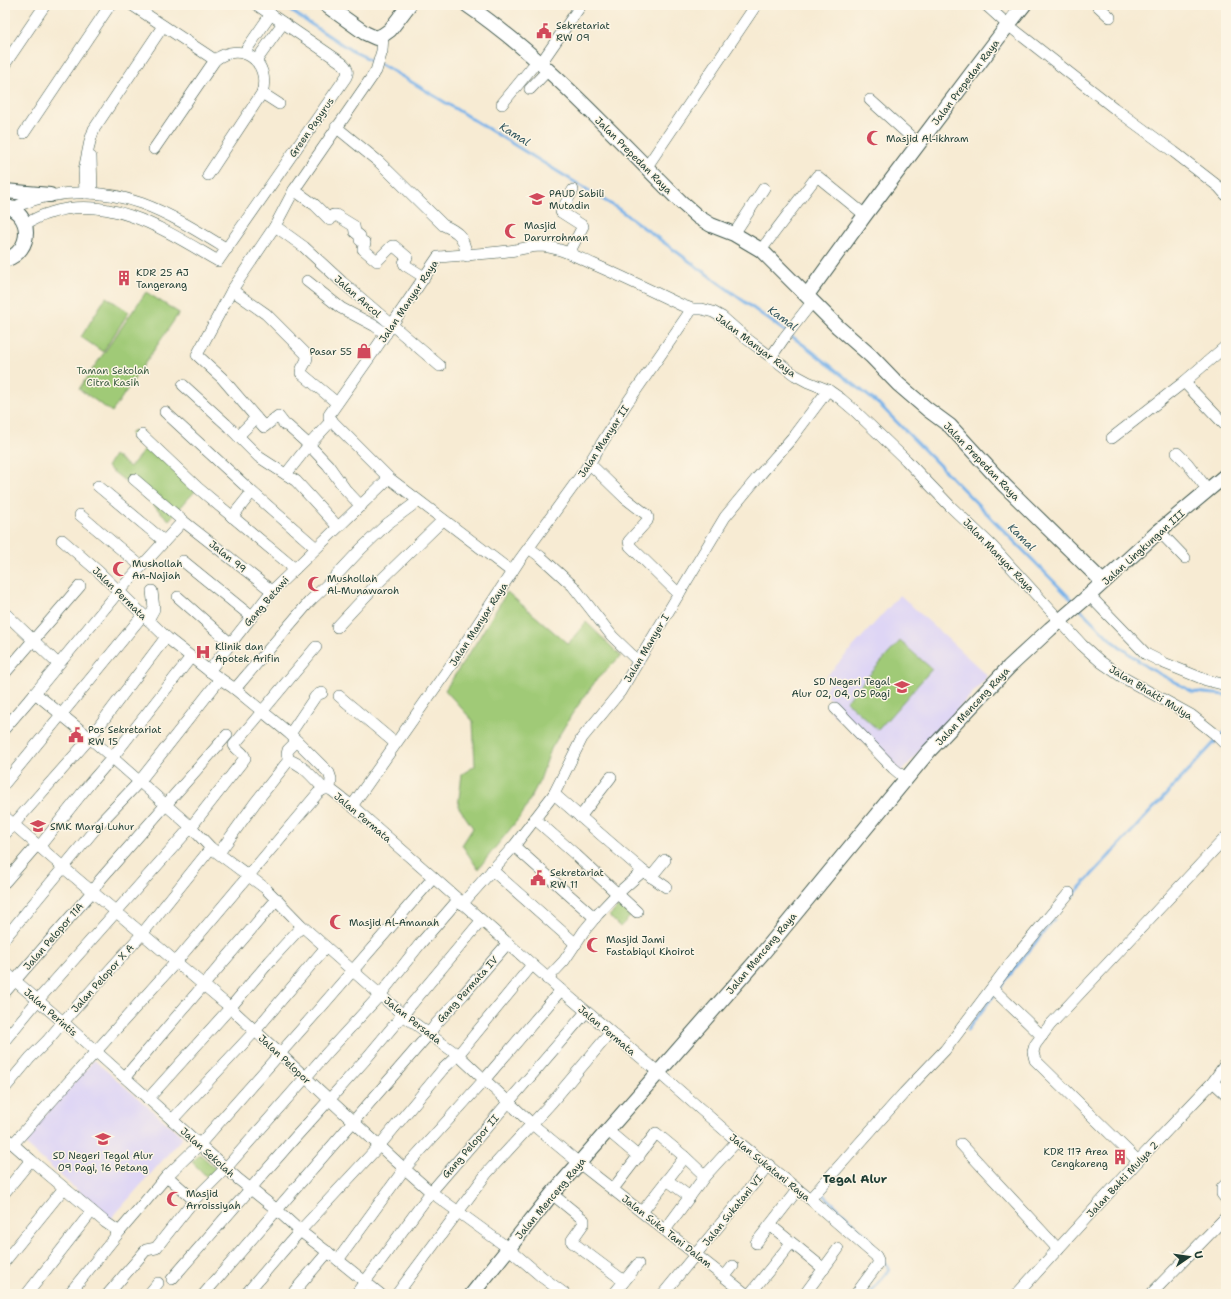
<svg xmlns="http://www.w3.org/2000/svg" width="1231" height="1299" viewBox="0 0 1231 1299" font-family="'Shantell Sans',sans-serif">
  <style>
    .built { fill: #ded5f5 }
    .green { fill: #a0ca77; stroke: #608456 }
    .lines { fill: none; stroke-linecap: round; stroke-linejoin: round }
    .stream { stroke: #79b3ea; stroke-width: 3 }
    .minor-casing { stroke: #3f574c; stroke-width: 12 }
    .tertiary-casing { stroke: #3f574c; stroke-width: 16 }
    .minor { stroke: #fff; stroke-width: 11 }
    .tertiary { stroke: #fff; stroke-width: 14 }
    .labels { text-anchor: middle; stroke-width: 3; stroke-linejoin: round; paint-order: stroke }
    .poi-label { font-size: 10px; fill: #1f3d34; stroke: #fcf5e5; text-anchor: start }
    .street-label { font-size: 10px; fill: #1f3d34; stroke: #fcf5e5 }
    .park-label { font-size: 10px; fill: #3f6045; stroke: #fcf5e5 }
    .water-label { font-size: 11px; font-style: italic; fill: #365a62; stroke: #fcf5e5 }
    .quarter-label { font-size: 12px; font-weight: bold; fill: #1f3d34; stroke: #fcf5e5 }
  </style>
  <rect width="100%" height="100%" fill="#fcf5e5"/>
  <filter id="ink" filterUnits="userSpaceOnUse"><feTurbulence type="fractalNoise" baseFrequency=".025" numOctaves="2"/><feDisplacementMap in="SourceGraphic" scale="8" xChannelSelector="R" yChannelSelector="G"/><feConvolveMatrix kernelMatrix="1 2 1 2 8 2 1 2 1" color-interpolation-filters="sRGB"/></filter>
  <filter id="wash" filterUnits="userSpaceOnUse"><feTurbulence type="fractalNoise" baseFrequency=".012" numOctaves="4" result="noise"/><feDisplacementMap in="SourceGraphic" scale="16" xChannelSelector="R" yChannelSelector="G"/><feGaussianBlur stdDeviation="0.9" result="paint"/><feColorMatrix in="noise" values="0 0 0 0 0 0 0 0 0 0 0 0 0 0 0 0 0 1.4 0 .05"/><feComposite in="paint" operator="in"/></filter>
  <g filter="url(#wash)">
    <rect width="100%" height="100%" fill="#f7ebd3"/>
    <g class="built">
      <path d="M 900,595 L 988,676 L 899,774 L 830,711 L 836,705 L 822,692 L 830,683 L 825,678 Z"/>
      <path d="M 94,1060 L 183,1137 L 110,1220 L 22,1141 Z"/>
    </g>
    <g class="green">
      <path d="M 146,292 L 179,313 L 112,412 L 79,389 Z"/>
      <path d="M 106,297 L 129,312 L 103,352 L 81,337 Z"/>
      <path d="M 135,430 L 197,489 L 169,520 L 138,491 L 107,467 L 114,455 L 130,467 L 146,448 L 130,434 Z"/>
      <path d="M 507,592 L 568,644 L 586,622 L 621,656 L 597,679 L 572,714 L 551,749 L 540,780 L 523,813 L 478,869 L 462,845 L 473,828 L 458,806 L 462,774 L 475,766 L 473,721 L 445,690 L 474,646 Z"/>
      <path d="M 900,641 L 932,669 L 878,730 L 846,701 Z"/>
      <path d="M 624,901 L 635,912 L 620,927 L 609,916 Z"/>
      <path d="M 200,1154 L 218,1171 L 210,1180 L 192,1162 Z"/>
    </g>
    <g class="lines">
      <g class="stream">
        <path d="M 282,5 L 352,51 L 376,62"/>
        <path d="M 381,64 L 415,84 L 617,208 L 809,349 L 881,406 L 1075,603"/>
        <path d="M 1080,609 L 1110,639 L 1147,667 L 1193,692 L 1226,695"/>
        <path d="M 1072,896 L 1226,730"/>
        <path d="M 998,990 L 1054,919"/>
        <path d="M 967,1030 L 994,995"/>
        <path d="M 820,1191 L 868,1237 L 876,1250"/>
        <path d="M 870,1294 L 889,1269 L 882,1258"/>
      </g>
    </g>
  </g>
  <g filter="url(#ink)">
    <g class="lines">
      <g class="minor-casing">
        <g id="minor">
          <path d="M 132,5 L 215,60"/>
          <path d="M 986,5 L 1008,25 L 1114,108 L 1174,152 L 1219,187 L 1226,195"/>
          <path d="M 1097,5 L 1110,17"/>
          <path d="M 244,53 L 271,14"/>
          <path d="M 256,61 L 283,23"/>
          <path d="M 541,63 L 581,5"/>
          <path d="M 5,64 L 45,5"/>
          <path d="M 530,89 L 548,70"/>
          <path d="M 262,93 L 279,104"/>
          <path d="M 870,100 L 919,144"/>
          <path d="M 502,104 L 538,60"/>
          <path d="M 336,127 L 379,162 L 443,225 C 461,233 463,237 467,256"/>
          <path d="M 24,133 L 110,5"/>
          <path d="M 154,149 L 215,60 C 242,40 271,62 262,93 L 208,175"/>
          <path d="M 91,157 L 92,193"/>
          <path d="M 646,168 L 756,5"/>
          <path d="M 294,190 L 315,205 L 330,220 L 333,215 L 336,215 L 354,226 L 355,232 L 360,236 L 360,240 L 365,243 L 363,249 L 377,261 L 392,246 L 394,246 L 407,257 L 404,263 L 405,265 L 424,277"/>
          <path d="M 85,193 L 84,170 L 90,141 L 94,129 L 163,26"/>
          <path d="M 12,208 C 24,203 36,198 49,196 C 120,182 170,214 227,249"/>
          <path d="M 25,224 C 33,220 41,215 50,213 C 111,193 168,232 218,261 L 346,77 C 349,72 347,67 342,63 L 257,5"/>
          <path d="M 275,226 L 304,247 L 342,282 L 440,366"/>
          <path d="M 734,234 L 764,188"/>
          <path d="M 761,250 L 817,176 L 865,215"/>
          <path d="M 569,253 L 583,226 L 561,212 L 573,190"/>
          <path d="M 307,281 L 341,308 L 375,326 L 386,334"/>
          <path d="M 232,290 L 266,314 L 307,355 C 308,363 301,366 301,373 L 337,403"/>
          <path d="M 771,357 L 784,338 L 813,301"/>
          <path d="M 1184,382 L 1226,426"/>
          <path d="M 183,385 L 226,424 L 259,457 L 296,481 L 338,527"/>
          <path d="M 165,412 L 252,492 L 316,548"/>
          <path d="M 332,420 L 309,445 L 328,465 L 345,489 L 361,506"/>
          <path d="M 142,435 L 198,488 L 295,569"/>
          <path d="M 238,436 L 256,418"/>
          <path d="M 1112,438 L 1184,382 L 1226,346"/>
          <path d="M 1177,453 L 1187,463 L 1208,490"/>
          <path d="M 589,463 L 625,498 L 647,515 L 648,518 L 647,521 L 629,541 L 630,546 L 679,594"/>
          <path d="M 286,474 L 309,445 L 288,426 L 285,425 L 278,416 L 264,427 L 222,378 L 197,355 L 232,290 L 275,226 L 294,190 L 376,71 L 382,51 L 383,35"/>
          <path d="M 134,479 L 183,521"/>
          <path d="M 98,486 L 164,541"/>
          <path d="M 80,515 L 141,566"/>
          <path d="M 232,517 L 252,492"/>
          <path d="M 1159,531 L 1185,558"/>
          <path d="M 62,540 L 99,572 L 166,637 L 209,671 L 235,689 L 290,734 L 329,773 L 331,779 L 330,789 L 352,806 L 561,990 L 658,1072 L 737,1141 L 810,1199 L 876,1256 L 878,1260 L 878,1264 L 856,1294"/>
          <path d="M 529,548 L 541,557 L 573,586 L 612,636 L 638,661"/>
          <path d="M 183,561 L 252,617"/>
          <path d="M 512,572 L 389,478 L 329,418 L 329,415 L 374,351 L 438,257 C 461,255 485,254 508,251 C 519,250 530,246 541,246 C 559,247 577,257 593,264 C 623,277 652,291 681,305 L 692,309 L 702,309 L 713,312 L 722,317 L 747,339 L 795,375 L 808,382 L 828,390 L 841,399 L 855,411 L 906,460 L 950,506 L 991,545 L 1082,645 L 1101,662 L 1124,678 L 1191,715 L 1215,734 L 1226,745"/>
          <path d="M 1089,595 L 1146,654 L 1164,663 L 1206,680 L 1226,685"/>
          <path d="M 178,597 L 230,643"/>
          <path d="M 7,615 L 58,664"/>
          <path d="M 148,620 L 154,609 L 152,591"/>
          <path d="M 337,627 L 377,584 L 443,520"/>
          <path d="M 209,671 L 272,591 L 389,478"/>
          <path d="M 5,673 L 80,586"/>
          <path d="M 235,689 L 310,601 L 332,580 L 361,549 L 387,524 L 418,501"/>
          <path d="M 35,693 L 119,591 L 183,521 L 272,591"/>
          <path d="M 339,696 L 395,743"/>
          <path d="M 835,708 L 893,768 L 906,779"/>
          <path d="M 5,728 L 35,693 L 90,738 L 191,827 L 211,848 L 265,888 L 302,926 L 403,1015 L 429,1034 L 458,1055 L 532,1124 L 579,1163 L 746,1294"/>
          <path d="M 290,734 L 315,697 L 319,694 L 322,693"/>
          <path d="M 289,760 L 287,754 L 288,750 L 297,741"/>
          <path d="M 5,783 L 143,615"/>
          <path d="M 554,794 L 643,871 L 666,887"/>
          <path d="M 352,806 L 451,665 L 519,561 L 585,470 L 625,406 L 692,309"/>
          <path d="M 5,817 L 64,868 L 225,1003 L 397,1162 L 431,1192 L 508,1248 L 542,1277 L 565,1294"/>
          <path d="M 580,817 L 611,777"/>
          <path d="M 535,819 L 576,855 L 637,912"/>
          <path d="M 5,834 L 90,738 L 166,637"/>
          <path d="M 514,846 L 595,918"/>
          <path d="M 39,847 L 91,782 L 112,758 L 191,657"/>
          <path d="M 219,853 L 255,803 L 289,760 C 304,765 314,779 324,789"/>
          <path d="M 492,870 L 576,944"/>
          <path d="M 651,877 L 665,860"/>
          <path d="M 5,882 L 37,845"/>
          <path d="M 462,904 L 514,846 L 554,794 L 582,738 L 620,692 L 725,517 L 758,477 L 792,438 L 828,390"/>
          <path d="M 5,938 L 101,822 L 139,782 L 220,679"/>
          <path d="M 5,972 L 63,1022 L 238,1179 L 277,1210 L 300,1231 L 338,1260 L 380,1294"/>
          <path d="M 547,979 L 564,961 L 584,931 L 598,914 L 617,894 L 643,871"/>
          <path d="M 992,988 L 1042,1036"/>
          <path d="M 5,992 L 92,892 L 100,880 L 227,735"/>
          <path d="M 5,1040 L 38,1000 L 191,827 L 245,758 C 244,752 236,750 234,745 L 316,647"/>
          <path d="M 125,1077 L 277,899"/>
          <path d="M 1213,1082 L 1226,1094"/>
          <path d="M 5,1088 L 30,1058 L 47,1041 L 63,1022 L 142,934 L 211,848"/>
          <path d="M 148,1099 L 230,1008 L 270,961 L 302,926"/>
          <path d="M 172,1120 L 255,1031 L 326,947"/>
          <path d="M 607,1130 L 639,1157"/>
          <path d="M 5,1137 L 31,1160 L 5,1192"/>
          <path d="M 13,1144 L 176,962 L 318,793 L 324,789 L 330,789"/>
          <path d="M 961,1144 L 1058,1249"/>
          <path d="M 31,1160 L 105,1222 L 118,1231 L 120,1231 L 167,1176 L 199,1145 L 322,1006 L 433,878"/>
          <path d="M 1138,1161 L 1035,1060 L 1033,1052 L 1035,1045 L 1050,1025 L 1067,1007 L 1226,837"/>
          <path d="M 667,1180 L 690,1197"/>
          <path d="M 1226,1184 L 1222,1188 L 1222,1194 L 1226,1199"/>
          <path d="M 613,1189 L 656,1133 L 685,1157"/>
          <path d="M 552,1194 L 584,1220 L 584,1223 L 572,1240 L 572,1242 L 624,1281"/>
          <path d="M 810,1199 L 904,1093 L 945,1050 L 1012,961 L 1069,893"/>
          <path d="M 194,1200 L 226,1168 L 327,1053 L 380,995 L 420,944 L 458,900"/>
          <path d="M 642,1212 L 685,1157 L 705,1176"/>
          <path d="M 770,1225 L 824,1269"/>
          <path d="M 665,1230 L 705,1176 L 737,1141"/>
          <path d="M 756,1243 L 798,1189"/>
          <path d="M 338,1260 L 405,1168 L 485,1079 L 561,990"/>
          <path d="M 5,1261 L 64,1188"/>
          <path d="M 725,1276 L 733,1266"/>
          <path d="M 172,1279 L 292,1141 L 365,1060 L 481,921"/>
          <path d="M 27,1294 L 92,1211"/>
          <path d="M 69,1294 L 120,1231"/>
          <path d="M 108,1294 L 146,1250 L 156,1248 L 194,1200 L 167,1176"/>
          <path d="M 149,1294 L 158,1283"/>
          <path d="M 204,1294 L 429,1034 L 436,1024 L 463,995 L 507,944"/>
          <path d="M 246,1294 L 300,1231 L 379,1146 L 443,1069 L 458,1055 L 532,965"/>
          <path d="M 292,1294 L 328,1252"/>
          <path d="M 356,1294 L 431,1192 L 586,1012"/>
          <path d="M 397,1294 L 487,1173 L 552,1102 L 610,1033"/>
          <path d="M 614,1294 L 638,1264"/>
          <path d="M 663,1294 L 769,1165"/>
          <path d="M 750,1294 L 791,1243"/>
          <path d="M 805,1294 L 838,1249"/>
          <path d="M 1017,1294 L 1138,1161 L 1213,1082 L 1226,1063"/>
          <path d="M 1151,1294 L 1226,1217"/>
        </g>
      </g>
      <g class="tertiary-casing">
        <g id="tertiary">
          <path d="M 326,5 L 365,33 L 376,38 L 383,35 L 390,30 L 409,5"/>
          <path d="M 467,5 C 547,60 612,134 681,202 L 698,217 L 711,225 L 734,234 L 761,250 L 838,327 L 871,356 L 898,384 L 927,409 L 950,426 L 1004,485 L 1103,582"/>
          <path d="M 5,191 L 50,195"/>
          <path d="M 5,206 C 33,214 33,251 5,260"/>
          <path d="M 807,295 L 865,215 L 1008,25 L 1024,5"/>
          <path d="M 472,1294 L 552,1194 L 763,953 L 929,751 L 1009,667 L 1050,629 L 1085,599 L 1159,531 L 1226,475"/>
        </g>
      </g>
      <use href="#minor" class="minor"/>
      <use href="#tertiary" class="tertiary"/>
    </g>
  </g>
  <defs>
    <g id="civic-bare" transform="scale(1.2)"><path d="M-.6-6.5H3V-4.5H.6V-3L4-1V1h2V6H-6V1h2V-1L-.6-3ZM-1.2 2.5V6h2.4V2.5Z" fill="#d1495b" stroke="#fcf5e5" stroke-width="2.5" paint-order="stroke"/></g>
    <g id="mosque-bare" transform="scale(1.2)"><path d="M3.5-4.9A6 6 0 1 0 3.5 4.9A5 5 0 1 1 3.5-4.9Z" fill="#d1495b" stroke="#fcf5e5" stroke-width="2.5" paint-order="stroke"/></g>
    <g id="school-bare" transform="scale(1.2)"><path d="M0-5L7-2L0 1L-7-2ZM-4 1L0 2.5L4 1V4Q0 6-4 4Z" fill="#d1495b" stroke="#fcf5e5" stroke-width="2.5" paint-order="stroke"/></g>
    <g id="building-bare" transform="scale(1.2)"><path d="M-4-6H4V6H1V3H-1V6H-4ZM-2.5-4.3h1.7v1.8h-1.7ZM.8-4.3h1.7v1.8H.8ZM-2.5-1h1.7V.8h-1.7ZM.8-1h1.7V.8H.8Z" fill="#d1495b" stroke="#fcf5e5" stroke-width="2.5" paint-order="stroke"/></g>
    <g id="shop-bare" transform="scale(1.2)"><path d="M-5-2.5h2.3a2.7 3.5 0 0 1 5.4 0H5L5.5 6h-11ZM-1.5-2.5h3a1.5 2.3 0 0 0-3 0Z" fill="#d1495b" stroke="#fcf5e5" stroke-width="2.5" paint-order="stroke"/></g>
    <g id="hospital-bare" transform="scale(1.2)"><path d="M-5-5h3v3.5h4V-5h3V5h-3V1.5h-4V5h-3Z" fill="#d1495b" stroke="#fcf5e5" stroke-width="2.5" paint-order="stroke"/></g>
  </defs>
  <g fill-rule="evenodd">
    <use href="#civic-bare" x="544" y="31"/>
    <use href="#mosque-bare" x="874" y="138"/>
    <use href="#school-bare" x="537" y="199"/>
    <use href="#mosque-bare" x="512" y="231"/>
    <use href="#building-bare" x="124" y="278"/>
    <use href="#shop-bare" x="364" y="351"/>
    <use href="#mosque-bare" x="120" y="569"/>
    <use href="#mosque-bare" x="315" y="584"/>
    <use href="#hospital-bare" x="203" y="652"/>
    <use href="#school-bare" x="902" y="687"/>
    <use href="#civic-bare" x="76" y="735"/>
    <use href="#school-bare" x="38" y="826"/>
    <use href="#civic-bare" x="538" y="878"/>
    <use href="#mosque-bare" x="337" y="922"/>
    <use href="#mosque-bare" x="594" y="945"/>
    <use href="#school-bare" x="103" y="1139"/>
    <use href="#building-bare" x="1120" y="1157"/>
    <use href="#mosque-bare" x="174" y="1199"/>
  </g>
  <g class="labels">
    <g class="poi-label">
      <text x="556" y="29">Sekretariat<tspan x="556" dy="12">RW 09</tspan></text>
      <text x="886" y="142">Masjid Al-ikhram</text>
      <text x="549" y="197">PAUD Sabili<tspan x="549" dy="12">Mutadin</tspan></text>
      <text x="524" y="229">Masjid<tspan x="524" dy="12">Darurrohman</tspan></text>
      <text x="136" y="276">KDR 25 AJ<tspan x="136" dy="12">Tangerang</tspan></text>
      <text x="352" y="355" text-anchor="end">Pasar 55</text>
      <text x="132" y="567">Mushollah<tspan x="132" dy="12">An-Najiah</tspan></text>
      <text x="327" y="582">Mushollah<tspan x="327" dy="12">Al-Munawaroh</tspan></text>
      <text x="215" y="650">Klinik dan<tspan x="215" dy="12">Apotek Arifin</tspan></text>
      <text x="890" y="685" text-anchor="end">SD Negeri Tegal<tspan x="890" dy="12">Alur 02, 04, 05 Pagi</tspan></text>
      <text x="88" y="733">Pos Sekretariat<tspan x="88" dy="12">RW 15</tspan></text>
      <text x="50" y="830">SMK Margi Luhur</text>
      <text x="550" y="876">Sekretariat<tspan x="550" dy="12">RW 11</tspan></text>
      <text x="349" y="926">Masjid Al-Amanah</text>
      <text x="606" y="943">Masjid Jami<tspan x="606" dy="12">Fastabiqul Khoirot</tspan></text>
      <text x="1108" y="1155" text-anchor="end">KDR 117 Area<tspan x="1108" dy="12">Cengkareng</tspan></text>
      <text x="103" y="1159" text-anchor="middle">SD Negeri Tegal Alur<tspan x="103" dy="12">09 Pagi, 16 Petang</tspan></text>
      <text x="186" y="1197">Masjid<tspan x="186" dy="12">Arroissiyah</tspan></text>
    </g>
    <g class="street-label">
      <text transform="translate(965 82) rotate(-53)" y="4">Jalan Prepedan Raya</text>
      <text transform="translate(311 127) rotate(-55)" y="4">Green Papyrus</text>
      <text transform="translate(634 155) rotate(45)" y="4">Jalan Prepedan Raya</text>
      <text transform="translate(358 296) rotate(41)" y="4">Jalan Ancol</text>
      <text transform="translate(408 301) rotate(-56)" y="4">Jalan Manyar Raya</text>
      <text transform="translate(756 345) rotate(37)" y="4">Jalan Manyar Raya</text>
      <text transform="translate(603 441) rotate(-57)" y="4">Jalan Manyar II</text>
      <text transform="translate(982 461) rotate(46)" y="4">Jalan Prepedan Raya</text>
      <text transform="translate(1143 547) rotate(-42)" y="4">Jalan Lingkungan III</text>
      <text transform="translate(999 555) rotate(46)" y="4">Jalan Manyar Raya</text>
      <text transform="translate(228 556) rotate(39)" y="4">Jalan 99</text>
      <text transform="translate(120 593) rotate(44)" y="4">Jalan Permata</text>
      <text transform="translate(266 601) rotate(-49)" y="4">Gang Betawi</text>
      <text transform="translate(478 624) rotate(-57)" y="4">Jalan Manyar Raya</text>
      <text transform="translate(646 648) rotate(-59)" y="4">Jalan Manyer I</text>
      <text transform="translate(1151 692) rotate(31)" y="4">Jalan Bhakti Mulya</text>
      <text transform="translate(972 706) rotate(-47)" y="4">Jalan Menceng Raya</text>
      <text transform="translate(363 817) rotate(40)" y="4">Jalan Permata</text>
      <text transform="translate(53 936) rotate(-49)" y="4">Jalan Pelopor 11A</text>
      <text transform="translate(761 953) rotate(-50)" y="4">Jalan Menceng Raya</text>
      <text transform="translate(102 978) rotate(-48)" y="4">Jalan Pelopor X A</text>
      <text transform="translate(467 989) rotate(-48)" y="4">Gang Permata IV</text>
      <text transform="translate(51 1012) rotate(41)" y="4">Jalan Perintis</text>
      <text transform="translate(413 1020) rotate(38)" y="4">Jalan Persada</text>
      <text transform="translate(607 1030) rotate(40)" y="4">Jalan Permata</text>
      <text transform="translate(285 1059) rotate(43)" y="4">Jalan Pelopor</text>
      <text transform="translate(470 1146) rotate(-49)" y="4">Gang Pelopor II</text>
      <text transform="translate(208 1152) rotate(42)" y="4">Jalan Sekolah</text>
      <text transform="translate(770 1167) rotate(39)" y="4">Jalan Sukatani Raya</text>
      <text transform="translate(1122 1179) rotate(-47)" y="4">Jalan Bakti Mulya 2</text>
      <text transform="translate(550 1198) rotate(-50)" y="4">Jalan Menceng Raya</text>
      <text transform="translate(732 1210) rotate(-51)" y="4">Jalan Sukatani VI</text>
      <text transform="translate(667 1231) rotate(38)" y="4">Jalan Suka Tani Dalam</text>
    </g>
    <g class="park-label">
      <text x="113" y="374">Taman Sekolah<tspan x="113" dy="12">Citra Kasih</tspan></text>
    </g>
    <g class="water-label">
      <text transform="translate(515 134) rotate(32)" y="4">Kamal</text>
      <text transform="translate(783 318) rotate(36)" y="4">Kamal</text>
      <text transform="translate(1022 537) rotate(45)" y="4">Kamal</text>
    </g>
    <g class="quarter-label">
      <text x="855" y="1183">Tegal Alur</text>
    </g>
  </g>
  <rect width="1231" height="1299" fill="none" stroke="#fcf5e5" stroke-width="20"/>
  <g transform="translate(1189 1257) rotate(77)" stroke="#fcf5e5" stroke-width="3" paint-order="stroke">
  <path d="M0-3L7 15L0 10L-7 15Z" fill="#1f3d34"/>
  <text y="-6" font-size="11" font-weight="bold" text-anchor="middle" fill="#1f3d34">U</text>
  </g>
</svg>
